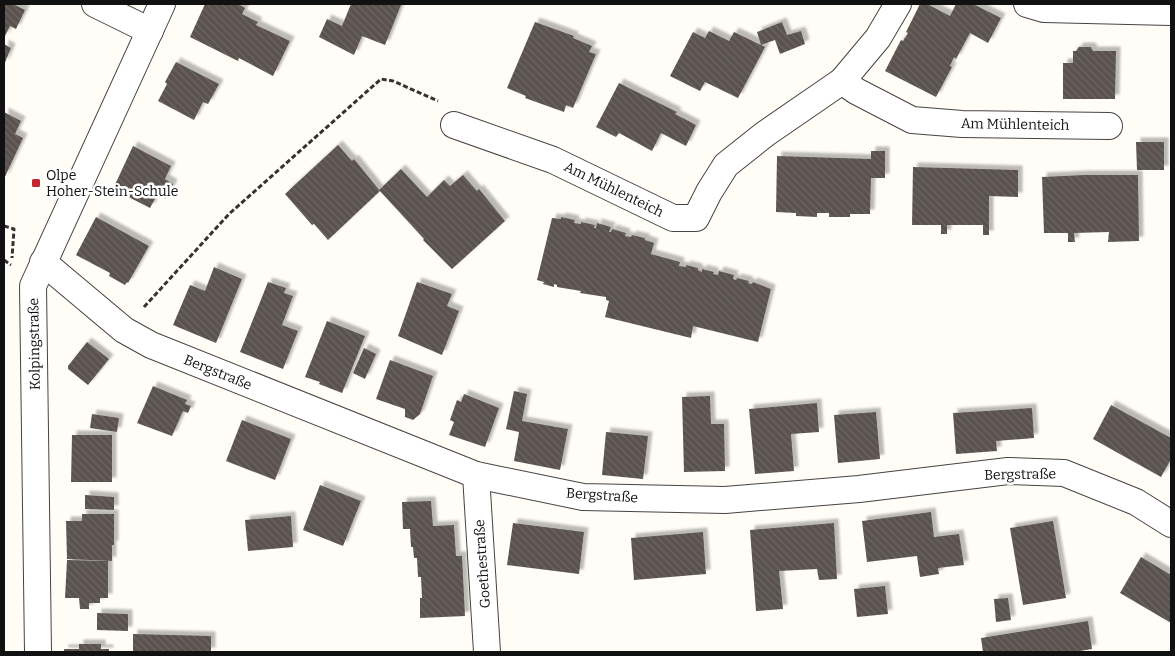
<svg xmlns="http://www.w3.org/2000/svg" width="1175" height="656" viewBox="0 0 1175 656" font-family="Bitter,serif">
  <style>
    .building { fill: url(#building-back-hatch); filter: url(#shadow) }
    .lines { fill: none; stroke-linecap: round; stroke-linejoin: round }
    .minor-casing { stroke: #444; stroke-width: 28 }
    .path { stroke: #333; stroke-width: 3; stroke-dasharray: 5 2.5; stroke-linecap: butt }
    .minor { stroke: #fff; stroke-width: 26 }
    .poi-dot { fill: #c4262e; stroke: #fff; stroke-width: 2 }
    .labels { text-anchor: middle; stroke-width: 5; stroke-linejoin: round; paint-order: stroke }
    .street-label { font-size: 14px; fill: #111; stroke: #fff }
    .poi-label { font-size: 14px; fill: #111; stroke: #fff; text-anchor: start }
  </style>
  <defs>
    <pattern id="building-back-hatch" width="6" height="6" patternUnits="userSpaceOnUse" patternTransform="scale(1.25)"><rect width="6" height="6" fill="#5a524d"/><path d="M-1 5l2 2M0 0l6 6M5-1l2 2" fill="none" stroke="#6d6662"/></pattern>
    <filter id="shadow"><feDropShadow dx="4.5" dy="-4.5" stdDeviation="1" flood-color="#0004"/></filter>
  </defs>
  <rect width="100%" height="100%" fill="#fffdf5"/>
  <g class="building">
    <path d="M 4,4 L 13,4 L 25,10 L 16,29 L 10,26 L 4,38 Z"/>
    <path d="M 205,4 L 238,4 L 245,8 L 242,14 L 258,22 L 256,25 L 290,41 L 273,76 L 239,58 L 238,61 L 190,37 Z"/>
    <path d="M 351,4 L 397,4 L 401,5 L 385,45 L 362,36 L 354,55 L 319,37 L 327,19 L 342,26 Z"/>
    <path d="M 920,4 L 927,4 L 950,16 L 956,4 L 973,4 L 1001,18 L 988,43 L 970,33 L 956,59 L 954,57 L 950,66 L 952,67 L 936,97 L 885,71 L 901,40 L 903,41 L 908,33 L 906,32 Z"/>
    <path d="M 535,22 L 574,36 L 573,38 L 592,46 L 589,52 L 596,54 L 573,108 L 566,105 L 564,112 L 525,98 L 526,96 L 507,88 Z"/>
    <path d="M 782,22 L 787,35 L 801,31 L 805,44 L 780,54 L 775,40 L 761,45 L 757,32 Z"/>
    <path d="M 709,31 L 729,41 L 734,32 L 765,47 L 738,98 L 705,82 L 700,91 L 670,76 L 693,32 L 705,38 Z"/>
    <path d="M 4,44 L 11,48 L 4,65 Z"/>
    <path d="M 1079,47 L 1091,47 L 1093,51 L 1116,51 L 1115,99 L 1063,99 L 1063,63 L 1073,63 L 1073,51 L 1076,51 Z"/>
    <path d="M 176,62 L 219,84 L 208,104 L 203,102 L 194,120 L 158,101 L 167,84 L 165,82 Z"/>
    <path d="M 619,83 L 677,112 L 675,114 L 696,125 L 686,146 L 661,133 L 652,151 L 619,133 L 616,137 L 596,127 Z"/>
    <path d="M 4,112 L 21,121 L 15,134 L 23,138 L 4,179 Z"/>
    <path d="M 1136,142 L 1164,142 L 1164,170 L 1137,170 Z"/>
    <path d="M 338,145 L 352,161 L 354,159 L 380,191 L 328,240 L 314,224 L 312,225 L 285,194 Z"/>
    <path d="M 133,146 L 171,166 L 165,179 L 173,184 L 166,199 L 157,195 L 150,208 L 113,189 Z"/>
    <path d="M 871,151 L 885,151 L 885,178 L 871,178 L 870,214 L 850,214 L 850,217 L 829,217 L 829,213 L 817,213 L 817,217 L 796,216 L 796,213 L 776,212 L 777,156 L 871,159 Z"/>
    <path d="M 913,167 L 1018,170 L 1018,197 L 989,196 L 989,235 L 983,235 L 983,225 L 947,225 L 947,234 L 941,234 L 941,225 L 912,225 Z"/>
    <path d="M 401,169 L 427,197 L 444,180 L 450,186 L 463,175 L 477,191 L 479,189 L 505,221 L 452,269 L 423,240 L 424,239 L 379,190 Z"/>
    <path d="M 1084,175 L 1138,175 L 1139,241 L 1108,242 L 1109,232 L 1074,233 L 1075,242 L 1068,242 L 1068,233 L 1044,233 L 1042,177 Z"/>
    <path d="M 96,217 L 149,246 L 128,283 L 127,282 L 125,285 L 109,276 L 110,273 L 76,255 Z"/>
    <path d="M 561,217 L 575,220 L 574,223 L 581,224 L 581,222 L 595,225 L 594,228 L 596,228 L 597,223 L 611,227 L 609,232 L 611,232 L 612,229 L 626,233 L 625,236 L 631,237 L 632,235 L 645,238 L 645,240 L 654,243 L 651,254 L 680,262 L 679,266 L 686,267 L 686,265 L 698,268 L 698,270 L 702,272 L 702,269 L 714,272 L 713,274 L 718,275 L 719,271 L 734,275 L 733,279 L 736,280 L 737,278 L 749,281 L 748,283 L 752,284 L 753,282 L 771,289 L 758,342 L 693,326 L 691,338 L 605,317 L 609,301 L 606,300 L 606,297 L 580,293 L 581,291 L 557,287 L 557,285 L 554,284 L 554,287 L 543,284 L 544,282 L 537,280 L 552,218 L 561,219 Z"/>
    <path d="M 214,267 L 242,279 L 216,343 L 173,325 L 190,285 L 205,291 Z"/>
    <path d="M 268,282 L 286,288 L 284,293 L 293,296 L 282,325 L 298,331 L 283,369 L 240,352 Z"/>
    <path d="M 417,282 L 452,294 L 447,306 L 459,311 L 442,355 L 398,336 Z"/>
    <path d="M 327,321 L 365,336 L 342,393 L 319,384 L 320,382 L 305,377 Z"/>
    <path d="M 87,342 L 109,359 L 88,385 L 68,369 L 68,366 Z"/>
    <path d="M 364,348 L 376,354 L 365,379 L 353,373 Z"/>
    <path d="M 390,360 L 433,376 L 420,414 L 413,420 L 405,417 L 405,409 L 376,399 Z"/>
    <path d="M 153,386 L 187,400 L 185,404 L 191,406 L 188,413 L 183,411 L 172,436 L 137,423 Z"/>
    <path d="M 514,391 L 527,394 L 522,421 L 568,429 L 560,470 L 514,461 L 519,432 L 506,429 Z"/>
    <path d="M 464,394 L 499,408 L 485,447 L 449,435 L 454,422 L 450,420 L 457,400 L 461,402 Z"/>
    <path d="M 710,396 L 711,424 L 724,424 L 725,471 L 684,472 L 682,397 Z"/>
    <path d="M 817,403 L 819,432 L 791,434 L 794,471 L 755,474 L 749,409 Z"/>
    <path d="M 1111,405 L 1171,438 L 1171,459 L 1161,477 L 1093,439 Z"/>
    <path d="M 1032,408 L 1034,438 L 996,441 L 997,451 L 956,454 L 953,413 Z"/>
    <path d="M 876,412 L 880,459 L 838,463 L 834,415 Z"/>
    <path d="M 92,414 L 119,418 L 117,432 L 90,428 Z"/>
    <path d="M 242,420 L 291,439 L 275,480 L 226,461 Z"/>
    <path d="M 606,432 L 648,436 L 643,479 L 602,475 Z"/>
    <path d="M 72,435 L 112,435 L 112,482 L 71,482 Z"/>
    <path d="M 320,485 L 361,501 L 343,546 L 303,530 Z"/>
    <path d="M 85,495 L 114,497 L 114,510 L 85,509 Z"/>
    <path d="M 431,501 L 433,526 L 454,525 L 456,556 L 462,556 L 465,616 L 420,618 L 420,598 L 422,598 L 421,577 L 418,577 L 417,558 L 414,558 L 413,547 L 411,547 L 410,529 L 403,529 L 402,502 Z"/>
    <path d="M 931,512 L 934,537 L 959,534 L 964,565 L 938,568 L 939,574 L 920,577 L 917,556 L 867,562 L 862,521 Z"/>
    <path d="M 82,514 L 114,514 L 114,545 L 112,545 L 112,561 L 67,559 L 66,521 L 82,521 Z"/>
    <path d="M 291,516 L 293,547 L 248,551 L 245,520 Z"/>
    <path d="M 1053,521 L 1066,598 L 1023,605 L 1010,528 Z"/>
    <path d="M 513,523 L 584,532 L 579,574 L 507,565 Z"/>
    <path d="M 834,523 L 837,579 L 819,580 L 817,569 L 779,571 L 783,609 L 756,611 L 750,530 Z"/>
    <path d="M 703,532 L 706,574 L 634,580 L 631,538 Z"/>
    <path d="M 1141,557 L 1171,575 L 1171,623 L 1120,593 Z"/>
    <path d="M 67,560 L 108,561 L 108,598 L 100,598 L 100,603 L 89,603 L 89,609 L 80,609 L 79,598 L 65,598 Z"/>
    <path d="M 885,586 L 888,614 L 857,617 L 854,589 Z"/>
    <path d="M 1008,598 L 1011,620 L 996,622 L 994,599 Z"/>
    <path d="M 97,613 L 128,614 L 128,631 L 97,630 Z"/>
    <path d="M 1088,621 L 1092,649 L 1074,652 L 983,652 L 981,638 Z"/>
    <path d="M 133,634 L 211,636 L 211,652 L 133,652 Z"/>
    <path d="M 79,644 L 101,644 L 101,649 L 109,649 L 109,652 L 64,652 L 64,649 L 79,649 Z"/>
  </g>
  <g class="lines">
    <g class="minor-casing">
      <g id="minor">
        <path d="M 95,4 L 150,31"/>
        <path d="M 1027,4 L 1044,9 L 1171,12"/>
        <path d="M 842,81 L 856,91 L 912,120 L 962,124 L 1109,126"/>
        <path d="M 454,125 L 553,160 L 673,218 L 696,218 L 709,192 L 726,165 L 765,134 L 842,81 L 878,38 L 898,4"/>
        <path d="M 43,262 L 124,330 L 151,345 L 476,475 L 583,497 L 725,500 L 859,489 L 1008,471 L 1064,473 L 1136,502 L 1171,524"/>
        <path d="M 476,475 L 487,652"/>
        <path d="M 38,652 L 33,286 L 162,4"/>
      </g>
    </g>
    <g class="path">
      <path d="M 4,226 L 14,229 L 12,258"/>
      <path d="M 4,260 L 11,265"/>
      <path d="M 144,307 L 229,214 L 381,79 L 393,81 L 438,101"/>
    </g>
    <use href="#minor" class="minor"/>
  </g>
  <rect class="poi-dot" x="31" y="178" width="10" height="10" rx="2.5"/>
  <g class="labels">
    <g class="street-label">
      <text transform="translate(1015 124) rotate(1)" y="5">Am Mühlenteich</text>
      <text transform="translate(614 189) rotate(26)" y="5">Am Mühlenteich</text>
      <text transform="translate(34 344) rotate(-91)" y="5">Kolpingstraße</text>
      <text transform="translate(218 372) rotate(22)" y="5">Bergstraße</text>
      <text transform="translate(1020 474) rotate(-1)" y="5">Bergstraße</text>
      <text transform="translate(602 495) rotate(4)" y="5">Bergstraße</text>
      <text transform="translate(482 564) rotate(-94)" y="5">Goethestraße</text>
    </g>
    <g class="poi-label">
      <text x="46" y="180">Olpe<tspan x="46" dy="16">Hoher-Stein-Schule</tspan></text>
    </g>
  </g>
  <rect width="1175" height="656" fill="none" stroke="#111111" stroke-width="10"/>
</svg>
